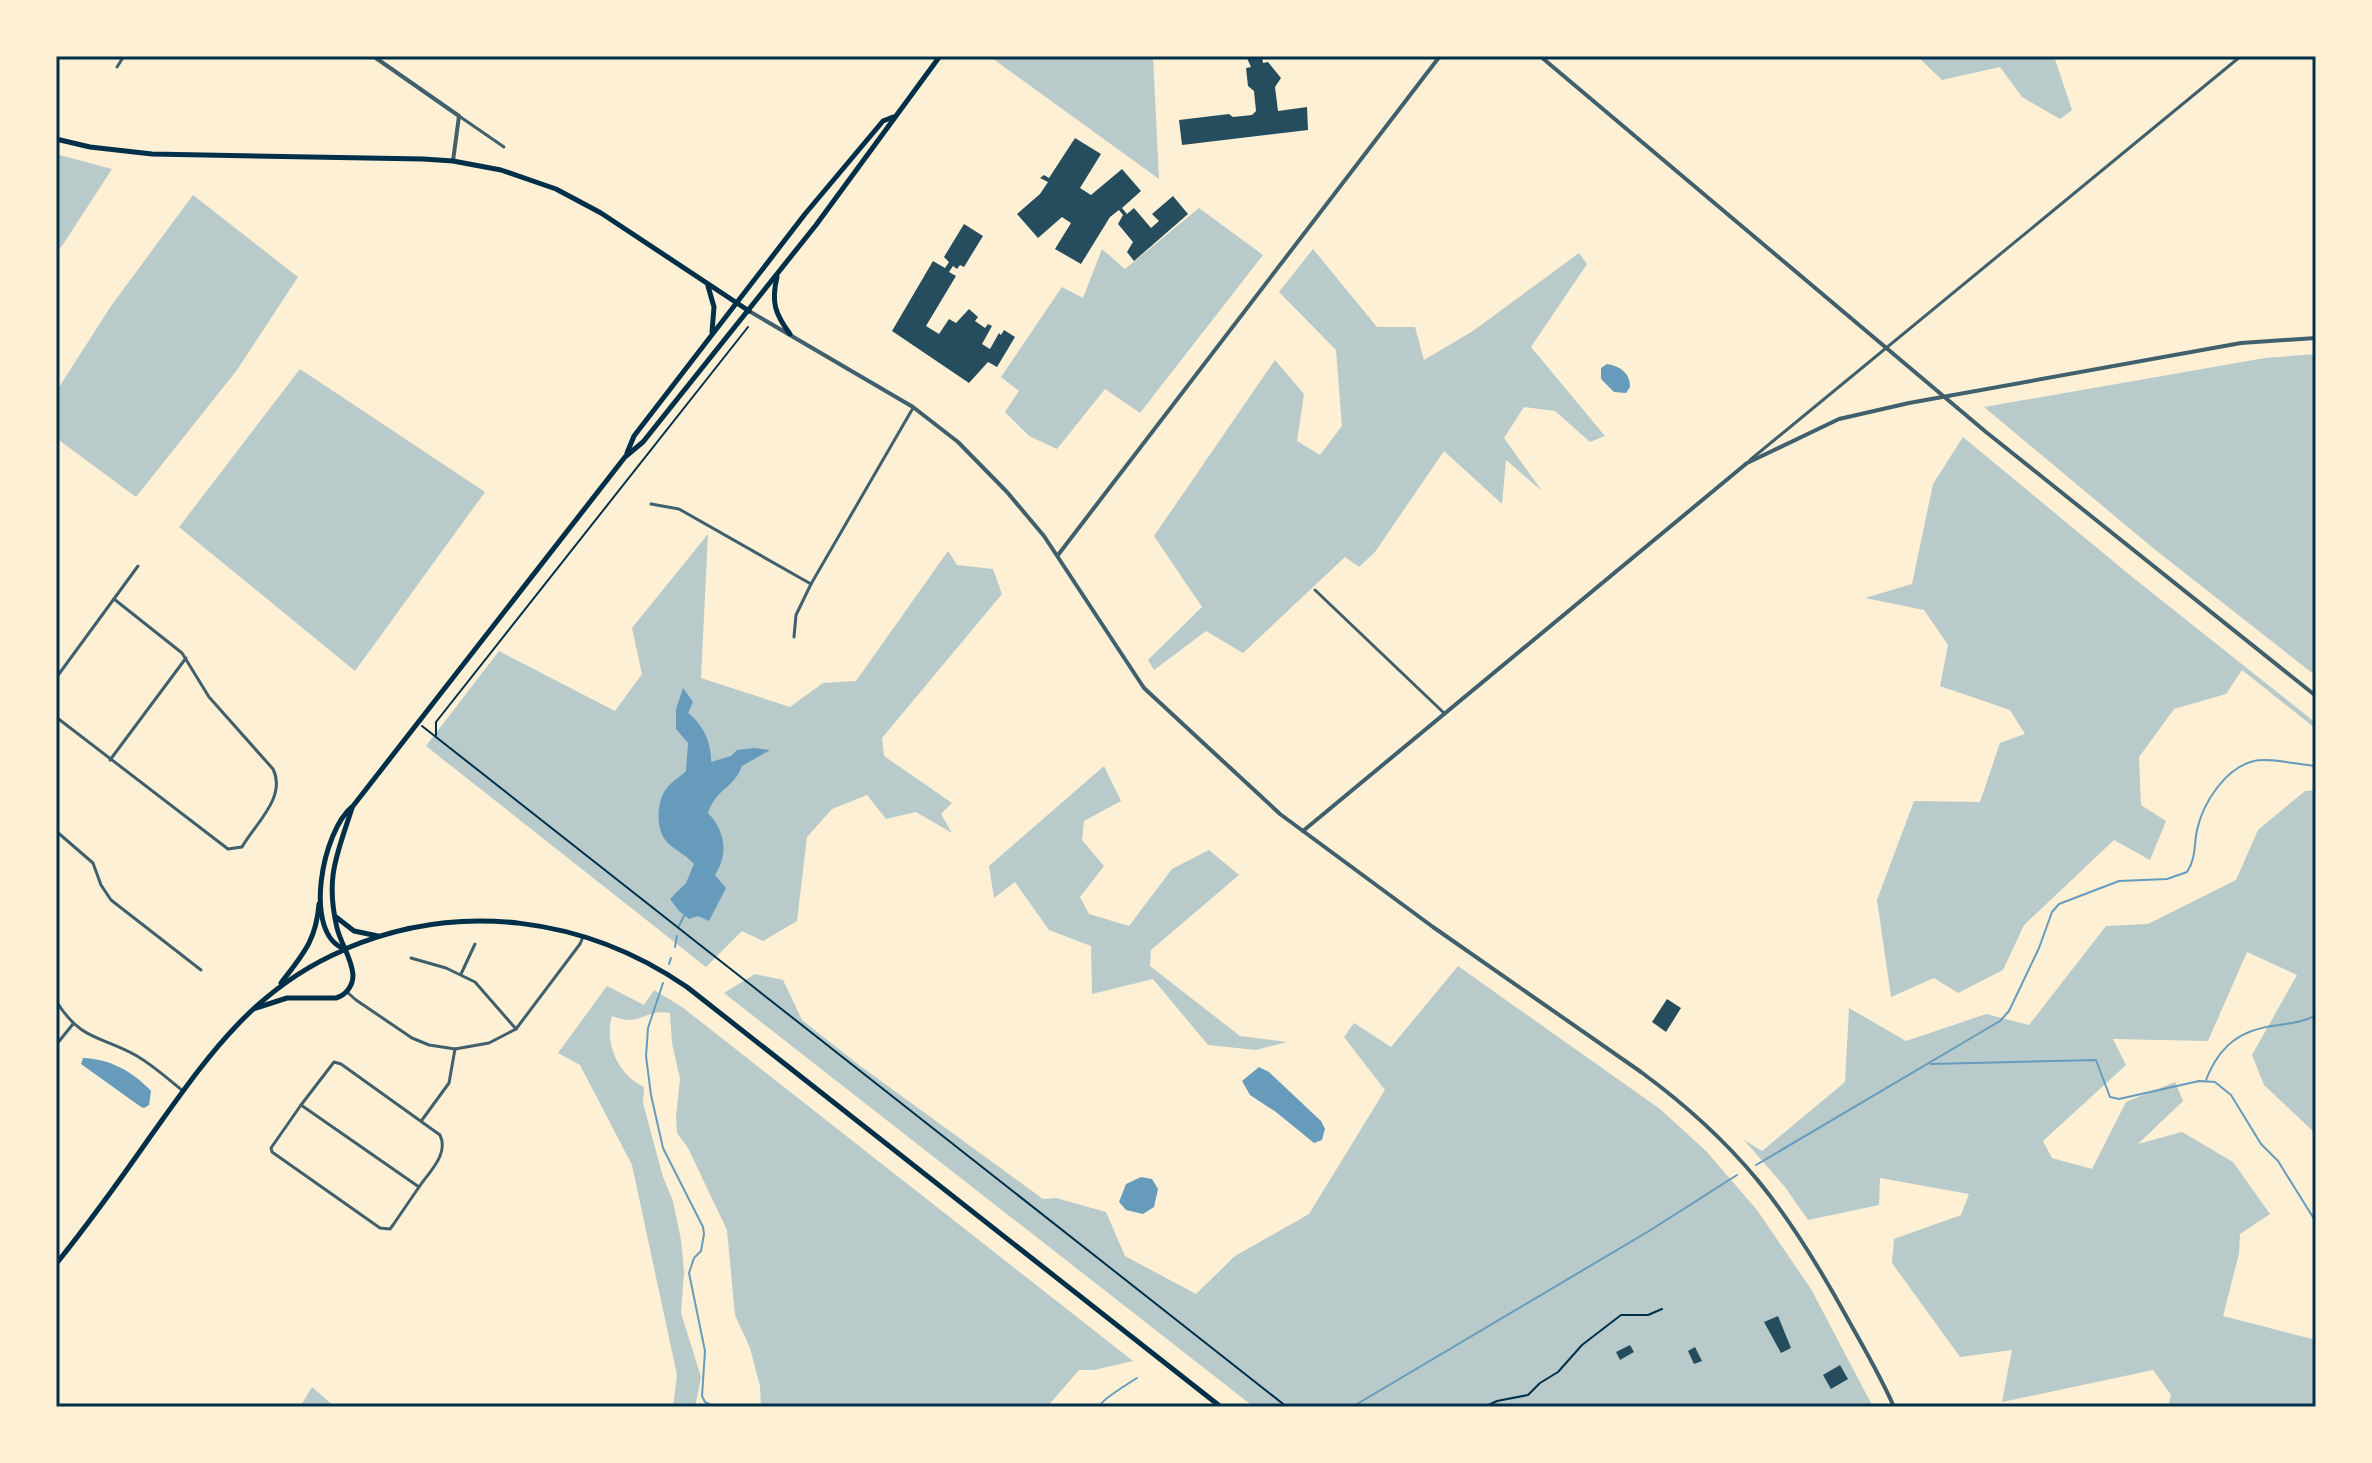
<svg xmlns="http://www.w3.org/2000/svg" width="2372" height="1463" viewBox="0 0 2372 1463" font-family="Karla,sans-serif">
  <style>
    .green { fill: #b9caca }
    .water { fill: #669bbc }
    .lines { fill: none; stroke-linecap: round; stroke-linejoin: round }
    .stream { stroke: #669bbc; stroke-width: 2 }
    .building { fill: #264d5e }
    .path { stroke: #003049; stroke-width: 2 }
    .minor { stroke: #3f606c; stroke-width: 3 }
    .tertiary { stroke: #3f606c; stroke-width: 4 }
    .secondary { stroke: #003049; stroke-width: 5 }
    .primary { stroke: #003049; stroke-width: 5 }
    .trunk { stroke: #003049; stroke-width: 5 }
    .neatline { fill: none; stroke: #003049; stroke-width: 3 }
  </style>
  <rect width="100%" height="100%" fill="#fdf0d5"/>
  <g class="green">
    <path d="M 989,56 L 1153,56 L 1159,179 Z"/>
    <path d="M 1917,56 L 2054,56 L 2072,110 L 2060,119 L 2022,97 L 2000,67 L 1942,80 Z"/>
    <path d="M 56,154 L 112,169 L 62,246 L 56,251 Z"/>
    <path d="M 193,195 L 298,277 L 237,370 L 136,497 L 56,438 L 56,392 L 111,306 Z"/>
    <path d="M 1199,208 L 1263,255 L 1140,413 L 1105,389 L 1057,449 L 1029,436 L 1005,412 L 1019,391 L 1001,377 L 1062,287 L 1083,298 L 1102,249 L 1125,269 Z"/>
    <path d="M 1313,249 L 1377,327 L 1415,327 L 1424,360 L 1473,331 L 1579,253 L 1587,264 L 1531,347 L 1605,436 L 1590,442 L 1555,411 L 1524,407 L 1504,438 L 1542,491 L 1506,460 L 1502,504 L 1444,451 L 1375,552 L 1359,567 L 1345,557 L 1243,653 L 1206,631 L 1154,670 L 1148,660 L 1202,607 L 1154,536 L 1275,360 L 1304,394 L 1297,441 L 1320,455 L 1342,426 L 1336,350 L 1279,292 Z"/>
    <path d="M 2316,354 L 2316,676 L 2153,548 L 1984,407 L 2265,358 Z"/>
    <path d="M 300,369 L 485,492 L 355,671 L 179,527 Z"/>
    <path d="M 1963,437 L 2131,576 L 2316,723 L 2316,729 L 2242,670 L 2226,694 L 2174,709 L 2139,757 L 2141,805 L 2166,821 L 2150,860 L 2114,840 L 2024,925 L 2003,970 L 1958,993 L 1934,978 L 1891,997 L 1877,900 L 1914,801 L 1980,802 L 2000,743 L 2025,734 L 2010,710 L 1940,686 L 1948,645 L 1924,610 L 1865,598 L 1912,584 L 1933,484 Z"/>
    <path d="M 708,534 L 701,678 L 790,707 L 823,683 L 856,681 L 948,551 L 957,565 L 993,569 L 1002,594 L 882,738 L 884,756 L 952,803 L 941,814 L 952,833 L 916,812 L 886,819 L 867,795 L 832,809 L 807,837 L 797,921 L 763,941 L 742,931 L 706,967 L 426,746 L 499,651 L 615,711 L 642,674 L 632,628 Z"/>
    <path d="M 1104,766 L 1121,801 L 1084,821 L 1082,840 L 1104,866 L 1080,897 L 1089,914 L 1129,926 L 1172,869 L 1209,850 L 1239,875 L 1151,950 L 1150,966 L 1240,1036 L 1287,1042 L 1256,1050 L 1208,1045 L 1153,979 L 1092,994 L 1091,946 L 1049,930 L 1015,882 L 994,898 L 989,866 Z"/>
    <path d="M 2316,790 L 2316,1134 L 2264,1085 L 2252,1055 L 2297,975 L 2247,952 L 2208,1041 L 2113,1039 L 2126,1065 L 2043,1141 L 2052,1158 L 2092,1169 L 2126,1102 L 2175,1082 L 2183,1101 L 2138,1144 L 2182,1132 L 2233,1162 L 2270,1214 L 2240,1234 L 2239,1254 L 2223,1316 L 2316,1340 L 2316,1407 L 2168,1407 L 2171,1395 L 2153,1370 L 2002,1402 L 2012,1350 L 1960,1357 L 1892,1263 L 1894,1239 L 1961,1215 L 1969,1194 L 1880,1178 L 1879,1205 L 1808,1220 L 1785,1187 L 1744,1140 L 1762,1151 L 1845,1082 L 1849,1008 L 1906,1041 L 1986,1014 L 2029,1025 L 2106,926 L 2148,924 L 2236,880 L 2258,830 L 2305,791 Z"/>
    <path d="M 1458,966 L 1660,1109 L 1706,1151 L 1757,1210 L 1811,1289 L 1873,1407 L 1254,1407 L 724,993 L 755,974 L 783,980 L 802,1020 L 859,1065 L 1043,1199 L 1056,1198 L 1106,1212 L 1125,1256 L 1196,1294 L 1235,1256 L 1309,1214 L 1385,1090 L 1344,1037 L 1354,1023 L 1391,1047 Z"/>
    <path d="M 607,986 L 644,1005 L 654,990 L 682,1007 L 1133,1361 L 1094,1370 L 1079,1370 L 1047,1407 L 761,1407 L 760,1386 L 750,1348 L 735,1315 L 727,1230 L 688,1148 L 677,1133 L 676,1117 L 680,1079 L 672,1043 L 670,1013 C 644,1008 641,1028 612,1016 C 604,1043 618,1075 644,1087 L 643,1103 L 663,1177 L 673,1201 L 681,1240 L 684,1272 L 681,1313 L 701,1377 L 695,1407 L 673,1407 L 677,1375 L 632,1165 L 580,1065 L 558,1053 Z"/>
    <path d="M 312,1387 L 335,1407 L 300,1407 Z"/>
  </g>
  <g class="water">
    <path d="M 1607,364 C 1620,366 1630,373 1630,387 L 1626,393 L 1614,392 L 1601,379 L 1601,368 Z"/>
    <path d="M 683,688 L 693,702 L 688,713 C 703,724 712,744 711,762 L 731,756 L 737,750 L 754,748 L 770,750 L 742,766 C 733,790 717,787 708,813 C 726,831 728,856 715,875 L 726,888 L 709,921 L 698,916 L 689,919 L 679,911 L 670,899 L 686,883 L 694,864 C 686,855 678,852 669,844 C 655,832 656,803 666,789 C 671,782 680,777 686,771 L 688,743 L 676,729 L 676,709 Z"/>
    <path d="M 83,1058 C 110,1059 132,1071 151,1091 L 149,1105 L 144,1108 L 141,1107 L 81,1064 Z"/>
    <path d="M 1259,1067 L 1269,1072 L 1321,1121 L 1325,1129 L 1322,1140 L 1314,1143 L 1276,1112 L 1250,1095 L 1242,1081 Z"/>
    <path d="M 1141,1177 L 1152,1179 L 1158,1189 L 1154,1207 L 1143,1214 L 1126,1210 L 1119,1202 L 1126,1184 Z"/>
  </g>
  <g class="lines">
    <g class="stream">
      <path d="M 679,926 L 685,914"/>
      <path d="M 675,947 L 677,936"/>
      <path d="M 669,964 L 671,958"/>
      <path d="M 663,983 L 648,1028 L 646,1056 L 651,1095 L 663,1148 L 703,1227 L 704,1234 L 701,1251 L 694,1258 L 689,1273 L 705,1351 L 702,1396 L 705,1402 L 715,1407"/>
      <path d="M 1931,1064 L 2096,1060 L 2110,1097 L 2119,1099 L 2199,1081 L 2215,1082 L 2231,1095 L 2261,1144 L 2278,1161 L 2316,1222"/>
      <path d="M 2206,1080 C 2220,1044 2242,1029 2279,1025 C 2292,1023 2304,1022 2316,1015"/>
      <path d="M 1756,1165 L 2000,1021 L 2009,1011 L 2039,948 L 2052,912 L 2059,904 L 2119,881 L 2167,879 L 2187,872 C 2196,859 2194,844 2197,830 C 2203,803 2225,768 2254,761 C 2269,757 2299,765 2316,766"/>
      <path d="M 1101,1404 C 1104,1399 1129,1383 1137,1378"/>
      <path d="M 1352,1407 L 1649,1231 L 1737,1175"/>
    </g>
  </g>
  <g class="building">
    <path d="M 1246,56 L 1262,56 L 1263,63 L 1268,62 L 1281,78 L 1275,87 L 1278,111 L 1307,107 L 1308,130 L 1182,145 L 1179,120 L 1229,114 L 1233,117 L 1252,115 L 1256,111 L 1254,91 L 1248,86 L 1246,68 L 1251,67 Z"/>
    <path d="M 1075,138 L 1101,154 L 1080,188 L 1091,195 L 1122,169 L 1141,191 L 1122,208 L 1127,214 L 1134,208 L 1151,228 L 1159,221 L 1152,214 L 1173,196 L 1188,214 L 1134,261 L 1127,252 L 1133,242 L 1118,224 L 1123,215 L 1119,210 L 1110,217 L 1081,264 L 1055,249 L 1071,223 L 1062,217 L 1038,238 L 1017,214 L 1040,194 L 1048,182 L 1040,178 L 1044,175 L 1049,178 Z"/>
    <path d="M 964,224 L 983,236 L 964,267 L 960,265 L 957,269 L 953,266 L 949,272 L 956,276 L 926,326 L 939,334 L 949,319 L 956,323 L 969,309 L 978,317 L 975,321 L 985,328 L 988,324 L 992,326 L 982,344 L 990,349 L 999,333 L 1001,335 L 1004,330 L 1015,337 L 997,367 L 988,362 L 969,383 L 892,331 L 933,261 L 945,268 L 949,262 L 944,257 Z"/>
    <path d="M 1667,999 L 1681,1008 L 1666,1032 L 1652,1022 Z"/>
    <path d="M 1778,1316 L 1791,1348 L 1781,1353 L 1764,1322 Z"/>
    <path d="M 1630,1345 L 1634,1352 L 1620,1360 L 1616,1352 Z"/>
    <path d="M 1695,1347 L 1702,1361 L 1694,1364 L 1688,1351 Z"/>
    <path d="M 1840,1365 L 1848,1379 L 1831,1389 L 1823,1375 Z"/>
  </g>
  <g class="lines">
    <g class="path">
      <path d="M 422,726 L 1287,1407"/>
      <path d="M 436,735 L 436,722 L 748,327"/>
      <path d="M 1484,1407 L 1497,1401 L 1528,1395 L 1540,1383 L 1558,1372 L 1582,1345 L 1621,1315 L 1648,1315 L 1662,1309"/>
    </g>
    <g class="minor">
      <path d="M 117,67 L 124,56"/>
      <path d="M 459,116 L 504,147"/>
      <path d="M 1750,460 L 2241,56"/>
      <path d="M 651,504 L 679,509 L 811,584"/>
      <path d="M 1315,590 L 1444,713"/>
      <path d="M 794,637 L 796,615 L 811,584 L 913,408"/>
      <path d="M 56,678 L 138,566"/>
      <path d="M 56,717 L 228,849 L 242,847 C 255,824 287,797 273,769 L 209,697 L 182,653 L 114,599"/>
      <path d="M 110,760 L 186,658"/>
      <path d="M 56,831 L 93,863 L 101,885 L 111,900 L 201,970"/>
      <path d="M 411,958 L 446,968 L 475,982 L 516,1029"/>
      <path d="M 461,974 L 475,944"/>
      <path d="M 347,992 L 356,1000 L 412,1038 L 429,1045 L 455,1049 L 489,1043 L 516,1029 L 580,944 L 583,937"/>
      <path d="M 56,1001 C 82,1042 100,1035 137,1056 C 154,1066 168,1079 183,1091"/>
      <path d="M 56,1045 L 73,1024"/>
      <path d="M 334,1062 L 341,1064 L 440,1135 C 449,1154 430,1171 419,1187 L 301,1105 Z"/>
      <path d="M 301,1105 L 271,1148 L 272,1152 L 380,1228 L 390,1229 L 393,1225 L 419,1187"/>
      <path d="M 422,1120 L 449,1083 L 455,1049"/>
    </g>
    <g class="tertiary">
      <path d="M 373,56 L 459,116 L 453,161"/>
      <path d="M 1540,56 L 1986,432 L 2316,696"/>
      <path d="M 749,311 L 913,407 L 958,442 L 1007,492 L 1044,536 L 1144,688 L 1280,814 L 1433,927 L 1641,1072 C 1739,1144 1787,1209 1845,1314 C 1862,1345 1880,1375 1894,1407"/>
      <path d="M 1058,555 L 1440,56"/>
      <path d="M 1303,831 L 1747,463 L 1839,419 L 1909,403 L 2241,343 L 2316,338"/>
    </g>
    <path class="secondary" d="M 56,139 L 90,147 L 152,154 L 423,159 L 453,161 L 501,170 L 556,189 L 601,213 L 749,311"/>
    <path class="primary" d="M 345,949 C 459,900 585,917 687,987 L 1221,1407"/>
    <g class="trunk">
      <path d="M 777,277 C 771,302 775,314 790,334"/>
      <path d="M 708,286 L 714,307 L 712,332"/>
      <path d="M 627,453 L 634,436 L 805,214 L 883,121 L 893,117"/>
      <path d="M 336,917 L 354,931 L 378,936"/>
      <path d="M 345,949 C 302,935 322,830 353,806 L 625,457 L 643,442 L 816,225 L 940,56"/>
      <path d="M 281,983 C 303,954 316,941 319,904"/>
      <path d="M 256,1008 L 287,998 L 336,998 C 346,995 353,986 353,975 C 352,959 341,944 337,928 C 325,877 337,855 352,808"/>
      <path d="M 56,1264 C 89,1223 120,1180 150,1137 C 206,1059 252,989 344,950"/>
    </g>
  </g>
  <rect width="2372" height="1463" fill="none" stroke="#fdf0d5" stroke-width="116"/>
  <rect x="58" y="58" width="2256" height="1347" class="neatline"/>
</svg>
